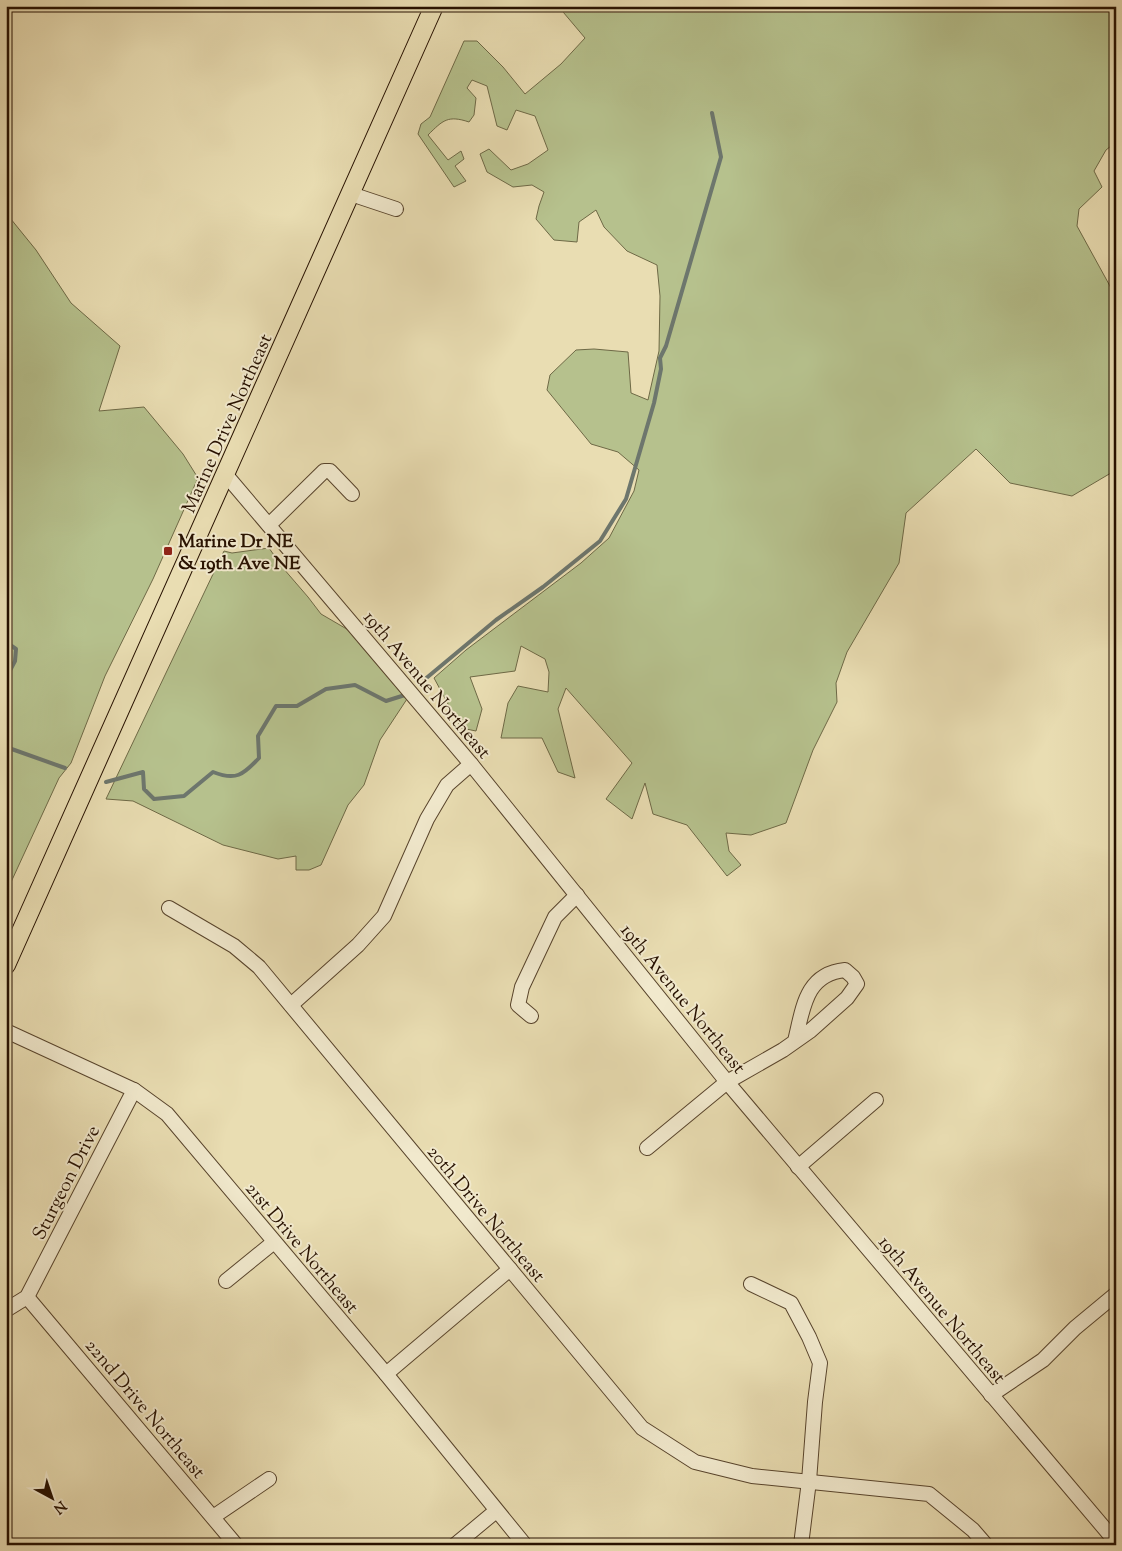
<svg xmlns="http://www.w3.org/2000/svg" width="1122" height="1551" viewBox="0 0 1122 1551" font-family="'Sorts Mill Goudy',serif">
  <style>
    .green { fill: #b6c18d; stroke: #6e6946 }
    .lines { fill: none; stroke-linecap: round; stroke-linejoin: round }
    .stream { stroke: #6d766d; stroke-width: 4 }
    .minor-casing { stroke: #58442c; stroke-width: 16 }
    .major-casing { stroke: #271100; stroke-width: 20 }
    .minor { stroke: #f1e9cd; stroke-width: 14 }
    .major { stroke: #e9ddb2; stroke-width: 18 }
    .poi-dot { fill: #8f2418; stroke: #f1e9cd; stroke-width: 2 }
    .labels { text-anchor: middle; stroke-width: 4; stroke-linejoin: round; paint-order: stroke }
    .street-label { font-size: 19px; fill: #271100; stroke: #f1e9cd }
    .poi-label { font-size: 19px; font-weight: bold; fill: #271100; stroke: #f1e9cd; text-anchor: start }
  </style>
  <rect width="100%" height="100%" fill="#e9ddb2"/>
  <filter id="stains"><feTurbulence type="fractalNoise" baseFrequency=".004" numOctaves="4"/><feColorMatrix values="0 0 0 0 .2 0 0 0 0 .09 0 0 0 0 .02 0 0 0 .5 -.17"/></filter>
  <radialGradient id="worn" r=".72"><stop offset=".6" stop-color="#630" stop-opacity="0"/><stop offset="1" stop-color="#630" stop-opacity=".3"/></radialGradient>
  <g class="green">
    <path d="M 558,6 L 1116,6 L 1116,142 L 1106,150 L 1094,171 L 1102,187 L 1079,209 L 1077,226 L 1116,297 L 1116,470 L 1072,496 L 1010,483 L 976,449 L 906,513 L 899,563 L 847,652 L 836,683 L 837,702 L 813,750 L 786,823 L 751,835 L 726,833 L 729,851 L 741,865 L 727,876 L 687,825 L 653,814 L 645,783 L 632,819 L 606,799 L 632,763 L 566,688 L 558,709 L 575,778 L 558,772 L 542,738 L 501,738 L 508,703 L 518,686 L 548,692 L 549,672 L 545,659 L 521,646 L 515,671 L 470,677 L 482,709 L 476,731 L 461,728 L 434,678 L 466,650 L 581,563 L 609,538 L 634,491 L 639,470 L 618,452 L 591,444 L 547,390 L 550,375 L 576,350 L 594,349 L 628,352 L 631,393 L 648,400 L 659,351 L 660,296 L 657,265 L 627,251 L 604,227 L 596,210 L 579,222 L 577,242 L 554,240 L 536,219 L 539,206 L 544,192 L 532,185 L 513,187 L 487,172 L 480,154 L 489,149 L 511,170 L 528,164 L 548,150 L 535,116 L 516,110 L 507,130 L 497,126 L 487,86 L 472,80 L 467,88 L 476,98 L 474,115 L 469,122 C 448,115 443,120 428,135 L 448,160 L 461,151 L 464,159 L 455,166 L 466,181 L 454,187 L 418,134 L 421,124 L 430,117 L 464,41 L 477,41 L 503,67 L 525,94 L 561,64 L 585,38 Z"/>
    <path d="M 6,213 L 36,250 L 71,303 L 120,346 L 99,411 L 144,407 L 183,454 L 198,478 L 153,579 L 105,676 L 71,763 L 59,778 L 6,893 Z"/>
    <path d="M 269,548 L 283,568 L 308,597 L 321,614 L 357,635 L 407,699 L 380,740 L 364,785 L 348,805 L 321,865 L 309,870 L 296,870 L 296,856 L 278,859 L 223,845 L 133,801 L 106,799 L 224,551 L 232,553 Z"/>
  </g>
  <g class="lines">
    <g class="stream">
      <path d="M 6,642 L 16,649 L 15,661 L 6,678"/>
      <path d="M 424,680 L 496,620 L 543,587 L 600,541 L 626,499 L 654,403 L 661,369 L 660,358 L 666,346 L 721,157 L 712,113"/>
      <path d="M 6,747 L 65,768"/>
      <path d="M 106,782 L 143,772 L 144,789 L 154,799 L 184,796 L 213,772 C 236,781 243,775 259,758 L 258,736 L 276,706 L 297,706 L 326,689 L 355,685 L 386,701 L 405,695"/>
    </g>
    <g class="minor-casing">
      <g id="minor">
        <path d="M 351,194 L 396,209"/>
        <path d="M 226,475 L 471,764 L 727,1082 L 1116,1542"/>
        <path d="M 269,525 L 324,471 L 330,471 L 352,494"/>
        <path d="M 169,908 L 234,946 L 259,967 L 642,1428 L 695,1462 L 752,1476 L 929,1494 L 973,1530 L 986,1545"/>
        <path d="M 291,1005 L 358,945 L 384,916 L 427,819 L 447,785 L 471,764"/>
        <path d="M 531,1016 L 518,1005 L 522,987 L 555,917 L 577,895"/>
        <path d="M 6,1031 L 134,1090 L 167,1114 L 386,1374 L 525,1545"/>
        <path d="M 647,1148 L 727,1082 L 783,1050 L 810,1031 L 847,998 L 857,984 L 853,977 L 845,970 C 805,974 803,1009 795,1041"/>
        <path d="M 798,1167 L 876,1100"/>
        <path d="M 226,1281 L 274,1242"/>
        <path d="M 751,1284 L 791,1303 L 809,1337 L 820,1363 L 815,1402 L 809,1481 L 801,1545"/>
        <path d="M 27,1297 L 236,1545"/>
        <path d="M 6,1310 L 27,1297 L 134,1090"/>
        <path d="M 386,1374 L 510,1269"/>
        <path d="M 991,1395 L 1043,1360 L 1075,1328 L 1116,1294"/>
        <path d="M 213,1517 L 269,1479"/>
        <path d="M 455,1545 L 496,1511"/>
      </g>
    </g>
    <g class="major-casing">
      <path id="major" d="M 6,965 L 434,6"/>
    </g>
    <use href="#minor" class="minor"/>
    <use href="#major" class="major"/>
  </g>
  <rect class="poi-dot" x="163" y="546" width="10" height="10" rx="2.5"/>
  <g class="labels">
    <g class="street-label">
      <text transform="translate(226 423) rotate(-66)" y="7">Marine Drive Northeast</text>
      <text transform="translate(428 684) rotate(50)" y="7">19th Avenue Northeast</text>
      <text transform="translate(684 998) rotate(51)" y="7">19th Avenue Northeast</text>
      <text transform="translate(65 1182) rotate(-63)" y="7">Sturgeon Drive</text>
      <text transform="translate(487 1213) rotate(50)" y="7">20th Drive Northeast</text>
      <text transform="translate(303 1247) rotate(50)" y="7">21st Drive Northeast</text>
      <text transform="translate(943 1309) rotate(50)" y="7">19th Avenue Northeast</text>
      <text transform="translate(146 1408) rotate(50)" y="7">22nd Drive Northeast</text>
    </g>
    <g class="poi-label">
      <text x="178" y="547">Marine Dr NE<tspan x="178" dy="22">&amp; 19th Ave NE</tspan></text>
    </g>
  </g>
  <rect width="1122" height="1551" fill="none" stroke="#e9ddb2" stroke-width="25"/>
  <rect x="8" y="8" width="1107" height="1536" fill="none" stroke="#271100" stroke-width="2.5"/>
  <rect x="12" y="12" width="1097" height="1526" fill="none" stroke="#271100"/>
  <g transform="translate(52 1498) rotate(140)" stroke="#f1e9cd" stroke-width="4" paint-order="stroke">
  <path d="M0-4L9 19L0 12L-9 19Z" fill="#271100"/>
  <text y="-8" font-size="14" font-weight="bold" text-anchor="middle" fill="#271100">N</text>
  </g>
  <rect width="100%" height="100%" filter="url(#stains)"/>
  <rect width="100%" height="100%" fill="url(#worn)"/>
</svg>
